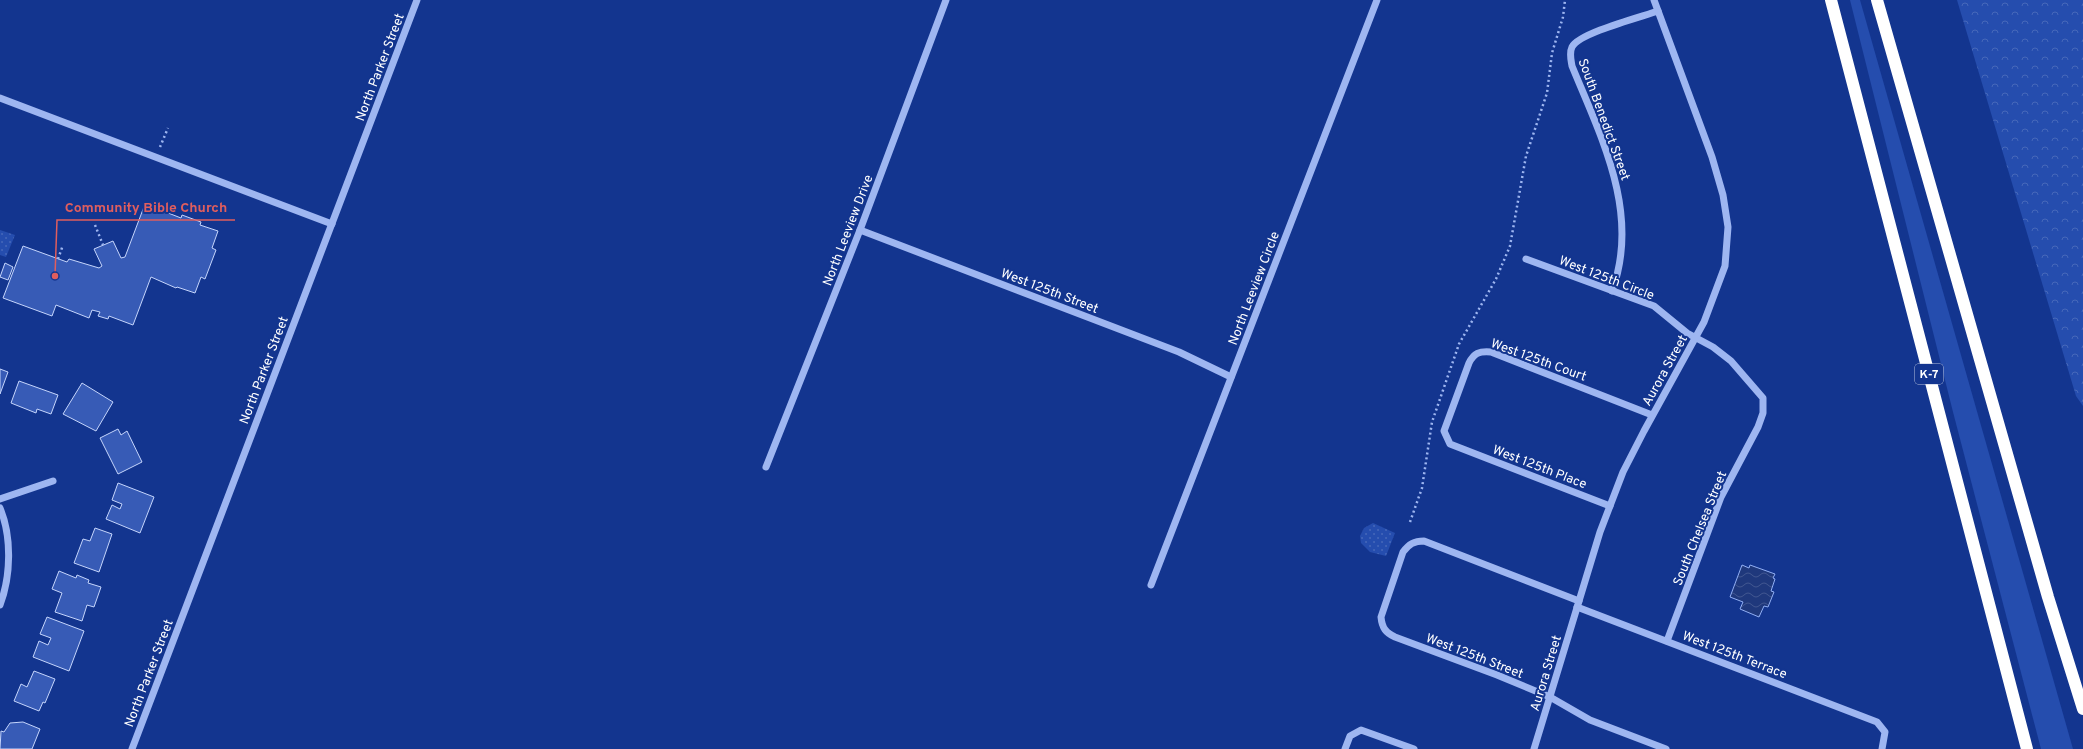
<svg xmlns="http://www.w3.org/2000/svg" width="2083" height="749" viewBox="0 0 2083 749" font-family="Overpass,sans-serif">
  <style>
    .green { fill: #254dae }
    .forest { fill: url(#forest-crowns) }
    .park { fill: url(#park-dots) }
    .water { fill: url(#water-waves); stroke: #90aef4 }
    .building { fill: #375bb6; stroke: #c5d5fc }
    .lines { fill: none; stroke-linecap: round; stroke-linejoin: round }
    .path { stroke: #9eb6f1; stroke-width: 2.5; stroke-dasharray: 2 3; stroke-linecap: butt }
    .minor { stroke: #9eb6f1; stroke-width: 7 }
    .highway { stroke: #fff; stroke-width: 12 }
    .labels { text-anchor: middle; stroke-width: 4; stroke-linejoin: round; paint-order: stroke }
    .shield { fill: #13358f; stroke: #b8c2dd; stroke-width: 1 }
    .shield-label { font-size: 12px; font-weight: bold; fill: #fff }
    .street-label { font-size: 13px; fill: #fff; stroke: #13358f }
    .leader { fill: none; stroke: #e05e5e; stroke-width: 1.5 }
    .callout-dot { fill: #e05e5e; stroke: #13358f; stroke-width: 1.5 }
    .callout-label { font-size: 14px; text-anchor: middle; font-weight: bold; fill: #e05e5e; stroke: #13358f; stroke-width: 4; stroke-linejoin: round; paint-order: stroke }
  </style>
  <defs>
    <pattern id="forest-crowns" width="20" height="18" patternUnits="userSpaceOnUse"><rect width="20" height="18" fill="#254dae"/><path d="M2 6a3 3 0 1 1 6 0M12 15a3 3 0 1 1 6 0" fill="none" stroke="#4668ba"/></pattern>
    <pattern id="park-dots" width="8" height="8" patternUnits="userSpaceOnUse"><rect width="8" height="8" fill="#254dae"/><path d="M2 2h.1M6 6h.1" fill="none" stroke="#4668ba" stroke-width="1.8" stroke-linecap="round"/></pattern>
    <pattern id="water-waves" width="16" height="10" patternUnits="userSpaceOnUse"><rect width="16" height="10" fill="#1f387c"/><path d="M0 5q4-4 8 0t8 0" fill="none" stroke="#415690"/></pattern>
  </defs>
  <rect width="100%" height="100%" fill="#13358f"/>
  <path class="green" d="M 1850,0 L 1860,0 L 2073,749 L 2041,749 L 1953,412 Z"/>
  <path class="forest" d="M 1957,0 L 2083,0 L 2083,406 L 2076,396 Z"/>
  <g class="park">
    <path d="M 0,230 L 15,235 L 6,257 L 0,255 Z"/>
    <path d="M 1373,523 L 1395,533 L 1386,556 L 1370,552 L 1361,543 L 1360,536 L 1364,528 Z"/>
  </g>
  <path class="water" d="M 1742,565 L 1749,568 L 1750,565 L 1775,574 L 1773,578 L 1775,579 L 1771,591 L 1774,592 L 1768,607 L 1764,606 L 1759,617 L 1740,609 L 1743,602 L 1730,597 Z"/>
  <g class="building">
    <path d="M 145,204 L 181,218 L 182,215 L 201,222 L 200,225 L 218,231 L 212,248 L 216,250 L 205,279 L 201,277 L 195,293 L 177,287 L 176,288 L 151,277 L 133,325 L 109,316 L 108,319 L 98,316 L 100,312 L 92,310 L 89,318 L 56,305 L 52,316 L 3,298 L 23,246 L 67,262 L 69,259 L 99,268 L 102,266 L 94,249 L 113,241 L 121,258 L 125,257 Z"/>
    <path d="M 5,263 L 13,267 L 8,280 L 0,277 Z"/>
    <path d="M 0,369 L 8,372 L 0,394 Z"/>
    <path d="M 19,381 L 58,395 L 51,414 L 37,409 L 36,413 L 11,403 Z"/>
    <path d="M 82,383 L 113,402 L 96,431 L 63,414 Z"/>
    <path d="M 118,429 L 121,435 L 127,431 L 142,462 L 118,474 L 100,438 Z"/>
    <path d="M 118,483 L 154,497 L 140,533 L 106,519 L 112,505 L 120,509 L 122,504 L 112,500 Z"/>
    <path d="M 95,528 L 112,534 L 99,572 L 74,563 L 83,539 L 90,541 Z"/>
    <path d="M 59,571 L 76,578 L 77,575 L 89,580 L 88,583 L 101,587 L 94,607 L 87,605 L 82,621 L 55,612 L 62,593 L 52,589 Z"/>
    <path d="M 47,617 L 84,631 L 69,671 L 33,657 L 39,641 L 48,645 L 51,638 L 40,634 Z"/>
    <path d="M 34,671 L 55,679 L 45,703 L 43,702 L 39,711 L 14,701 L 21,684 L 27,687 Z"/>
    <path d="M 23,722 L 40,729 L 32,749 L 0,749 L 1,731 L 4,732 L 10,723 Z"/>
  </g>
  <g class="lines">
    <g class="path">
      <path d="M 160,147 L 168,128"/>
      <path d="M 95,225 L 103,245"/>
      <path d="M 58,259 L 63,245"/>
      <path d="M 1410,522 L 1422,488 L 1432,422 L 1459,344 L 1496,279 L 1510,246 L 1526,156 L 1547,93 L 1552,53 L 1563,17 L 1565,0"/>
    </g>
    <g class="minor">
      <path d="M 0,98 L 332,224"/>
      <path d="M 860,230 L 1179,352 L 1231,377"/>
      <path d="M 1526,259 L 1654,306 L 1687,333 L 1713,347 L 1731,361 L 1763,398 L 1763,413 L 1758,427 L 1721,497 L 1667,641"/>
      <path d="M 1612,291 C 1641,213 1601,137 1572,66 C 1571,60 1569,53 1572,47 C 1579,33 1641,17 1658,11"/>
      <path d="M 766,467 L 860,230 L 946,0"/>
      <path d="M 0,499 L 53,481"/>
      <path d="M 1610,506 L 1450,444 L 1444,431 L 1469,363 C 1474,353 1479,351 1491,352 L 1652,415"/>
      <path d="M 0,508 C 12,537 11,576 0,605"/>
      <path d="M 1151,585 L 1377,0"/>
      <path d="M 1579,601 L 1424,541 C 1414,541 1409,544 1403,552 L 1381,617 C 1382,628 1386,633 1395,637 L 1497,675 L 1550,697 L 1590,720 L 1666,749"/>
      <path d="M 1577,607 L 1877,722 L 1885,732 L 1882,749"/>
      <path d="M 132,749 L 417,0"/>
      <path d="M 1345,749 L 1350,736 L 1361,730 L 1414,749"/>
      <path d="M 1534,749 L 1600,532 L 1623,472 L 1644,431 L 1704,322 L 1725,266 L 1728,227 L 1723,195 L 1712,157 L 1654,0"/>
    </g>
    <g class="highway">
      <path d="M 1831,0 L 2027,749"/>
      <path d="M 1877,0 L 2048,597 L 2083,709"/>
    </g>
  </g>
  <g class="labels">
    <rect class="shield" x="1915" y="364" width="28" height="20" rx="3"/>
    <g class="shield-label">
      <text x="1929" y="378">K-7</text>
    </g>
    <g class="street-label">
      <text transform="translate(379 67) rotate(-69)" y="5">North Parker Street</text>
      <text transform="translate(1605 119) rotate(70)" y="5">South Benedict Street</text>
      <text transform="translate(847 230) rotate(-69)" y="5">North Leeview Drive</text>
      <text transform="translate(1607 277) rotate(21)" y="5">West 125th Circle</text>
      <text transform="translate(1253 288) rotate(-69)" y="5">North Leeview Circle</text>
      <text transform="translate(1050 290) rotate(21)" y="5">West 125th Street</text>
      <text transform="translate(1539 359) rotate(20)" y="5">West 125th Court</text>
      <text transform="translate(263 370) rotate(-69)" y="5">North Parker Street</text>
      <text transform="translate(1664 370) rotate(-61)" y="5">Aurora Street</text>
      <text transform="translate(1540 466) rotate(21)" y="5">West 125th Place</text>
      <text transform="translate(1699 528) rotate(-68)" y="5">South Chelsea Street</text>
      <text transform="translate(1735 654) rotate(21)" y="5">West 125th Terrace</text>
      <text transform="translate(1475 655) rotate(21)" y="5">West 125th Street</text>
      <text transform="translate(148 673) rotate(-69)" y="5">North Parker Street</text>
      <text transform="translate(1545 673) rotate(-73)" y="5">Aurora Street</text>
    </g>
  </g>
  <path class="leader" d="M55 276L57 220H235"/>
  <circle class="callout-dot" cx="55" cy="276" r="4"/>
  <g class="callout-label">
    <text x="146" y="212">Community Bible Church</text>
  </g>
</svg>
